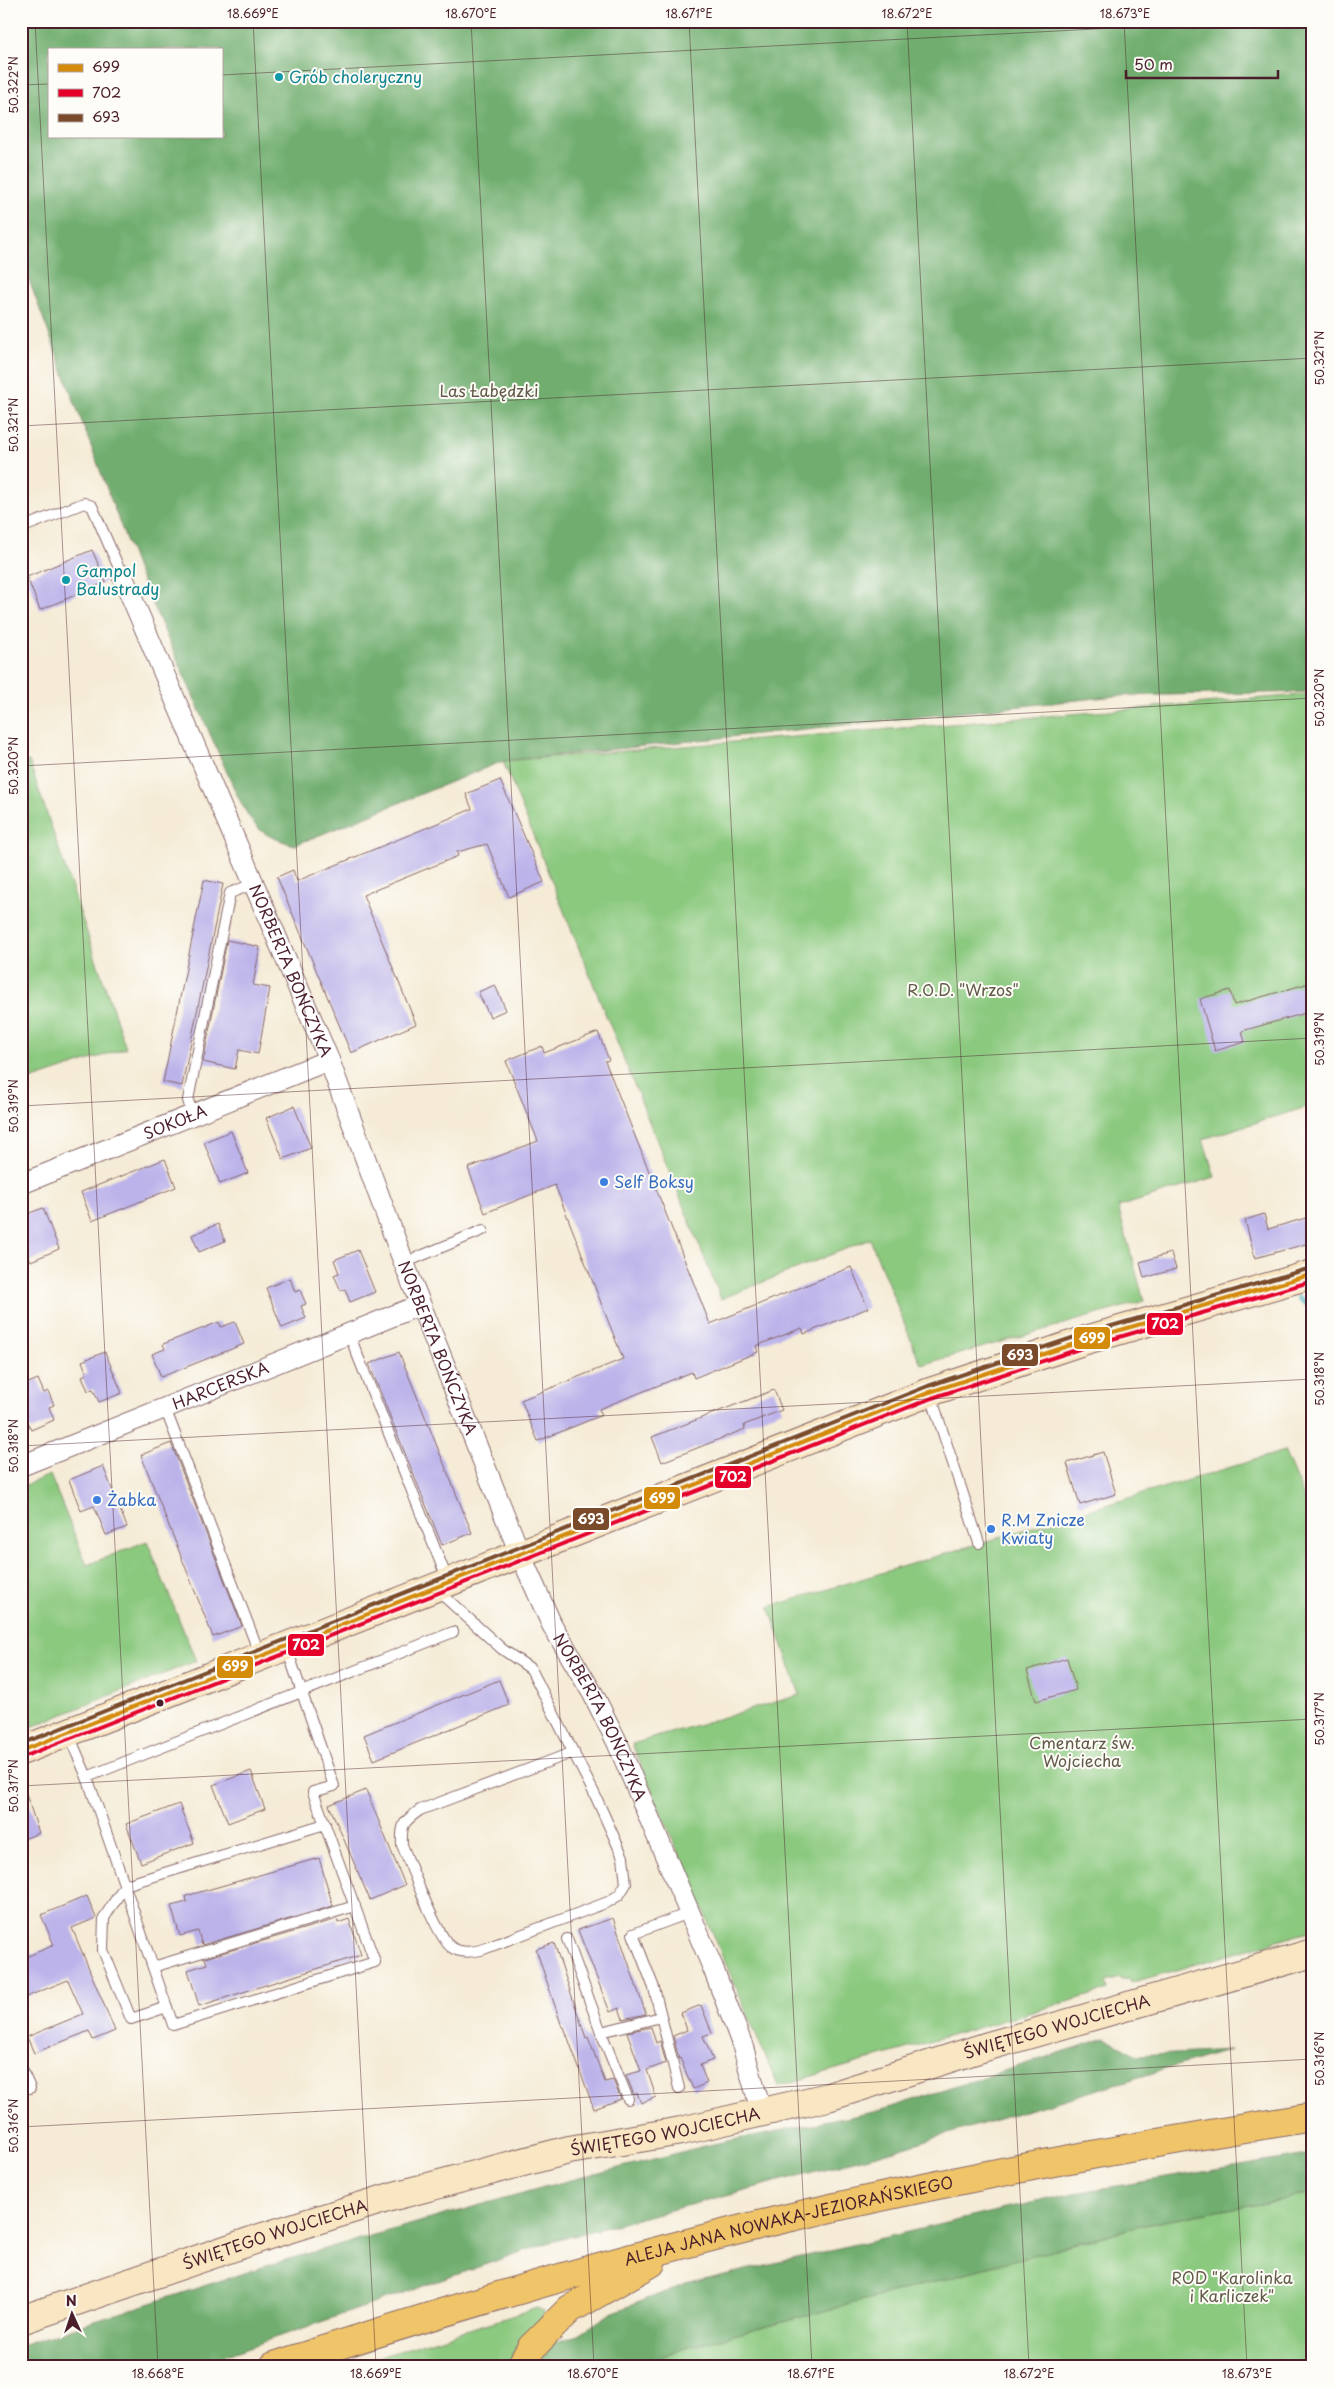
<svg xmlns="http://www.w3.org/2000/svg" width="1334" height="2387" viewBox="0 0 1334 2387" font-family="'Playpen Sans',sans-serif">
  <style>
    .green { fill: #8bc97f; stroke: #6a7455 }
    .forest { fill: #70ad6e; stroke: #5d664c; fill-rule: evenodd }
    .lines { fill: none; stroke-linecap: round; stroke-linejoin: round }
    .stream { stroke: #3eaeba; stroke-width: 6 }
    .building { fill: #bcb3ea }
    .lane-casing { stroke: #866667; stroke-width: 12 }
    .street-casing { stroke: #866667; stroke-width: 22 }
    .secondary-casing { stroke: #866667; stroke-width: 30 }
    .primary-casing { stroke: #866667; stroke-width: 30 }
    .lane { stroke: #fff; stroke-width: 10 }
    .street { stroke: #fff; stroke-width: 20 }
    .secondary { stroke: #f9e7c3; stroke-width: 28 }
    .primary { stroke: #f0c469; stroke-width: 28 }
    .bus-1-casing { stroke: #fdfcf7; stroke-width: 8 }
    .bus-2-casing { stroke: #fdfcf7; stroke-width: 8 }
    .bus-3-casing { stroke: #fdfcf7; stroke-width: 8 }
    .bus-1 { stroke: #d48b09; stroke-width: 4 }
    .bus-2 { stroke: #e4002b; stroke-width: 4 }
    .bus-3 { stroke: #7a4b2a; stroke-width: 4 }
    .ticks { fill: none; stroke: #4a1f2b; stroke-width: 1; stroke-opacity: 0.45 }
    .culture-dot { fill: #0f9aa8; stroke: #fdfcf7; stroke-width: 2 }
    .shop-dot { fill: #3f7fe0; stroke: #fdfcf7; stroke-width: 2 }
    .bus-dot { fill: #4a1f2b; stroke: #fdfcf7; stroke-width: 2 }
    .labels { text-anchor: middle; stroke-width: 4; stroke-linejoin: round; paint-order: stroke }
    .culture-label { font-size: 16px; fill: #0d838f; stroke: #fdfcf7; text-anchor: start }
    .park-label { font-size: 16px; fill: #615a48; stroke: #fdfcf7 }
    .street-label { font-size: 16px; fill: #4a1f2b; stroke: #fdfcf7 }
    .shop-label { font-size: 16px; fill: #366cbe; stroke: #fdfcf7; text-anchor: start }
    .line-badge { stroke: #fdfcf7; stroke-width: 2 }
    .badge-label { font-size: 14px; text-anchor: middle; font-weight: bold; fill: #fff }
    .neatline { fill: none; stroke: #4a1f2b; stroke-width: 2 }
    .ticks-label { font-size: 12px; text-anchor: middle; fill: #4a1f2b }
  </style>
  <rect width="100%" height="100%" fill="#fdfcf7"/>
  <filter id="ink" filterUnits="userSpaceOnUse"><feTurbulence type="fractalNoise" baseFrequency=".02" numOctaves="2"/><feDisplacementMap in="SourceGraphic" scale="10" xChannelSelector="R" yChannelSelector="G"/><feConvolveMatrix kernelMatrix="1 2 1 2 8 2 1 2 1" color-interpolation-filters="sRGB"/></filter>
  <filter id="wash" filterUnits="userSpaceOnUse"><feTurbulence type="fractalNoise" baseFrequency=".0096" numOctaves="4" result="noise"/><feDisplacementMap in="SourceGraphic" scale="20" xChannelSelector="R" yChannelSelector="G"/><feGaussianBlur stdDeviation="1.12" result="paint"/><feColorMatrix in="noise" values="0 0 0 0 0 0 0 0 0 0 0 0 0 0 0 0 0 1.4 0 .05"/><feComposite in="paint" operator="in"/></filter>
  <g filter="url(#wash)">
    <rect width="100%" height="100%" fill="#f5ebd6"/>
    <g class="green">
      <path d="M 1313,694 L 1313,1105 L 1203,1139 L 1215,1177 L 1118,1207 L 1144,1301 L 921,1365 L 870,1239 L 721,1299 L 503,761 Z"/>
      <path d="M 29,761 L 126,1048 L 21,1083 L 21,764 Z"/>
      <path d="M 1284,1451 L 1313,1518 L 1313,1931 L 1130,1983 L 1128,1979 L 1122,1980 L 1121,1978 L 1106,1982 L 1108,1990 L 778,2086 L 632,1744 L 800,1695 L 769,1607 Z"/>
      <path d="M 50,1475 L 87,1565 L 147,1541 L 196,1661 L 21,1731 L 21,1487 Z"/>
      <path d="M 1313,2193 L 1313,2366 L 641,2366 L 675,2351 L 1144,2225 Z"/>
      <path d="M 537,2308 L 543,2311 L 542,2319 L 508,2366 L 350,2366 Z"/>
    </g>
    <g class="forest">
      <path d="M 21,21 L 1313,21 L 1313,692 L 1116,696 L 503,761 L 295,845 C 259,835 254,828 237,795 L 137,569 L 21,259 ZM 49,49 L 221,49 L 221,136 L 49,136 Z"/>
      <path d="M 1106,2038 L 1137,2055 L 1230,2050 L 884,2153 L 547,2243 L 195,2366 L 21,2366 L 21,2345 L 278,2262 L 544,2187 L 713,2144 L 879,2111 Z"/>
      <path d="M 1313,2154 L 1313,2193 L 1144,2225 L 675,2351 L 641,2366 L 534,2366 L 551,2340 L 556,2342 L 578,2335 L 611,2313 L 686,2284 L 1074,2193 Z"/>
    </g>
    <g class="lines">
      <path class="stream" d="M 1299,1298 L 1313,1309"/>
    </g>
    <g id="blocks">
      <g class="building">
        <path d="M 92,550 L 106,582 L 40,610 L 27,577 Z"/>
        <path d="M 500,780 L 544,882 L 509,897 L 487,844 L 457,852 L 458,856 L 363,895 L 416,1024 L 351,1053 L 277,877 L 293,870 L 297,881 L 472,809 L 466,794 Z"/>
        <path d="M 204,880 L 223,884 L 182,1086 L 163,1082 Z"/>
        <path d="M 227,940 L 260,947 L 253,985 L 270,988 L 258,1054 L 239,1050 L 235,1069 L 203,1062 Z"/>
        <path d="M 1313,982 L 1313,1011 L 1242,1031 L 1245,1042 L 1215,1051 L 1200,999 L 1230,990 L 1234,1005 Z"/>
        <path d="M 495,985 L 506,1010 L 490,1017 L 478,992 Z"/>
        <path d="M 598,1032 L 609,1060 L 605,1061 L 710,1324 L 851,1267 L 868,1308 L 804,1334 L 802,1328 L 756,1346 L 758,1352 L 694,1378 L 692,1372 L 599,1409 L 602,1415 L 538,1441 L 521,1400 L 623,1359 L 555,1185 L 485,1213 L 468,1168 L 538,1141 L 506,1061 L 542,1046 L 544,1053 Z"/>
        <path d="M 294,1106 L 311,1148 L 283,1159 L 266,1118 Z"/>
        <path d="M 231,1131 L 248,1173 L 220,1184 L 204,1142 Z"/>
        <path d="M 165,1159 L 176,1187 L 92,1221 L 81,1192 Z"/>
        <path d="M 43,1208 L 59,1249 L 31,1261 L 21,1236 L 21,1216 Z"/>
        <path d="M 1264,1214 L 1268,1229 L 1313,1216 L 1313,1242 L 1255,1258 L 1245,1220 Z"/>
        <path d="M 218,1224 L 225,1241 L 199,1252 L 192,1235 Z"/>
        <path d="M 358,1250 L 375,1292 L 350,1302 L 345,1289 L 341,1291 L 334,1275 L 339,1273 L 334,1260 Z"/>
        <path d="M 1171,1253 L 1176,1269 L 1144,1278 L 1140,1262 Z"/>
        <path d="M 290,1278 L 295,1292 L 300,1290 L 306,1304 L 301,1306 L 306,1318 L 282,1328 L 266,1288 Z"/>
        <path d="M 219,1322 L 221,1327 L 235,1322 L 244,1344 L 161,1377 L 152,1354 L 165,1349 L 163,1344 Z"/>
        <path d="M 105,1352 L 122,1393 L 99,1402 L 93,1389 L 88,1391 L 82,1376 L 87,1374 L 82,1361 Z"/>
        <path d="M 399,1352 L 472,1533 L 442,1545 L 369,1364 Z"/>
        <path d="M 38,1379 L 44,1393 L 48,1391 L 54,1405 L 49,1407 L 54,1420 L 31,1430 L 25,1417 L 21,1418 L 21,1386 Z"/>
        <path d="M 774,1390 L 782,1410 L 744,1425 L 745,1429 L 662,1462 L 652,1437 Z"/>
        <path d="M 171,1443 L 242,1626 L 213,1637 L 141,1455 Z"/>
        <path d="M 1103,1452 L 1116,1494 L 1080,1505 L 1067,1463 Z"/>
        <path d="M 103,1466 L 127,1527 L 106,1535 L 94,1506 L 81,1511 L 69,1480 Z"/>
        <path d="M 1067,1658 L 1076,1690 L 1036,1701 L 1027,1670 Z"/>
        <path d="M 499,1680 L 509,1705 L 374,1760 L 364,1735 Z"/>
        <path d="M 251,1771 L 265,1809 L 228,1823 L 213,1785 Z"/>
        <path d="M 24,1788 L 39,1833 L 21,1840 L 21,1789 Z"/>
        <path d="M 366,1790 L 405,1885 L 370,1900 L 329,1805 Z"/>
        <path d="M 179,1804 L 194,1843 L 141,1863 L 126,1824 Z"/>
        <path d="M 319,1858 L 333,1906 L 202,1945 L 198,1931 L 180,1936 L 171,1906 L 187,1902 L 186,1896 Z"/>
        <path d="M 87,1896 L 96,1918 L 72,1928 L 115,2031 L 93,2040 L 89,2031 L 34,2053 L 27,2037 L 83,2014 L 68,1980 L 21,1999 L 21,1959 L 54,1945 L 41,1915 Z"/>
        <path d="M 613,1918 L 646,2014 L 623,2019 L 619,2008 L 610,2012 L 578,1930 Z"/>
        <path d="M 337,1919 L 338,1923 L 349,1919 L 361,1955 L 199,2006 L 188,1970 L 207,1964 L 205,1958 Z"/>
        <path d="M 554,1943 L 586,2038 L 588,2037 L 605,2082 L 613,2080 L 621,2099 L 594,2109 L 564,2027 L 562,2027 L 536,1949 Z"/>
        <path d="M 701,2005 L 712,2033 L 703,2036 L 713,2060 L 700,2065 L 707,2083 L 693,2089 L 680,2058 L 679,2059 L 673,2036 L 687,2030 L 681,2013 Z"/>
        <path d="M 651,2027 L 656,2043 L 660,2041 L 666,2063 L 647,2070 L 656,2097 L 641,2103 L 637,2093 L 634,2095 L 626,2075 L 641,2071 L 627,2032 Z"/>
      </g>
    </g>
  </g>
  <g filter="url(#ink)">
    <use href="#blocks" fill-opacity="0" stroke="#866667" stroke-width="1"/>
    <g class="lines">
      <g class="lane-casing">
        <g id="lane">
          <path d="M 21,528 L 84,503 L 92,506 L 122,575"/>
          <path d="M 192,1115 L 188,1100 L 230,893 L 253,884"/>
          <path d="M 404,1263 L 483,1230"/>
          <path d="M 349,1334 L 448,1581"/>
          <path d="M 930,1393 L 979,1543"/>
          <path d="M 165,1408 L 260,1655"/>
          <path d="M 436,1589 L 502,1649 L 531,1669 L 595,1795 L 623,1857 L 626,1884 L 619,1895 L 608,1902 L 481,1950 C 472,1952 459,1953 451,1947 C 436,1935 411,1866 402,1845 C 401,1824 403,1822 420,1810 L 574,1752"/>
          <path d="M 68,1733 L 87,1777 L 453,1632"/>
          <path d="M 87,1777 L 173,2025 L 375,1962 L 313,1792 L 334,1786 L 286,1646"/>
          <path d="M 567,1939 L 601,2032 L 661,2017"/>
          <path d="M 153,1967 L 355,1906"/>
          <path d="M 167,2007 L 131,2019 L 103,1950 L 104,1918 L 125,1885 L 325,1824"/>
          <path d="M 601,2032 L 628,2099"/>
          <path d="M 21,2068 L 30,2088"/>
          <path d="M 679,2088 L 654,1988 L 633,1934 L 689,1913"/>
        </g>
      </g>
      <g class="street-casing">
        <g id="street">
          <path id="s1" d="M 122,575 L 329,1060 L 404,1263 L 520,1554 L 552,1625 L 593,1694 L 617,1742 L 713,1968 L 742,2044 L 762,2114"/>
          <path id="s2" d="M 21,1184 L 329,1060"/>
          <path id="s3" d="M 21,1466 L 420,1305"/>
        </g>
      </g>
      <g class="secondary-casing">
        <g id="secondary">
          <path d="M 21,1751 L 930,1392 L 1086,1340 L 1313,1274"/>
          <path id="s4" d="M 21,2320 L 266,2236 L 394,2196 L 569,2150 L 681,2131 L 828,2097 L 985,2047 L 1313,1953"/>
        </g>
      </g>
      <g class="primary-casing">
        <g id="primary">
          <path id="s5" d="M 274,2366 C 439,2312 606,2262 775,2221 C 952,2179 1132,2146 1313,2117"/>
          <path d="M 521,2366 L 531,2348 L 570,2309 L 651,2263"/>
        </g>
      </g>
      <use href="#lane" class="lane"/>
      <use href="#street" class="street"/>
      <use href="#secondary" class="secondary"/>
      <use href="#primary" class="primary"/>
      <g class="bus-1-casing">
        <path id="bus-1" d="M 21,1751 L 930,1392 L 1086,1340 L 1313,1274"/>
      </g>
      <g class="bus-2-casing">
        <path id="bus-2" d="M 23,1757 L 932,1398 L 1088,1346 L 1313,1281"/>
      </g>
      <g class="bus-3-casing">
        <path id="bus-3" d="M 21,1744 L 928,1386 L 1084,1334 L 1311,1268"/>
      </g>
      <use href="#bus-1" class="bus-1"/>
      <use href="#bus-2" class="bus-2"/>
      <use href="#bus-3" class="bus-3"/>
    </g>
  </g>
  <path class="ticks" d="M 35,21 L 158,2366M 253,21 L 376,2366M 471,21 L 594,2366M 689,21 L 812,2366M 907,21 L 1029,2366M 1124,21 L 1247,2366M 221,75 L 1247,21M 21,85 L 49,84M 21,426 L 1313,358M 21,766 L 1313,698M 21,1106 L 1313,1038M 21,1446 L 1313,1379M 21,1786 L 1313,1719M 21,2127 L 1313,2059"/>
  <g class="culture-dot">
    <circle cx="279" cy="77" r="5"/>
    <circle cx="66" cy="580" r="5"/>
  </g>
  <g class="shop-dot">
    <circle cx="604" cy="1182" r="5"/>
    <circle cx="97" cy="1500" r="5"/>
    <circle cx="991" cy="1529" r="5"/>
  </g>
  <circle class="bus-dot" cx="160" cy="1703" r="4.5"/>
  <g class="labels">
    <g class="culture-label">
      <text x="289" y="83">Grób choleryczny</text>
      <text x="76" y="577">Gampol<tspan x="76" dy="18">Balustrady</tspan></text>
    </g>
    <g class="park-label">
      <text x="489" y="397">Las Łabędzki</text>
      <text x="963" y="996">R.O.D. "Wrzos"</text>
      <text x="1082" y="1749">Cmentarz św.<tspan x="1082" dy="18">Wojciecha</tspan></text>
      <text x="1232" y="2284">ROD "Karolinka<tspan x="1232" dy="18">i Karliczek"</tspan></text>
    </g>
    <g class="street-label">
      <text dy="6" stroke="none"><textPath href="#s1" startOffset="430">NORBERTA BOŃCZYKA</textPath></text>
      <text dy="6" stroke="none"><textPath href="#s2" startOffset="166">SOKOŁA</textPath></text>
      <text dy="6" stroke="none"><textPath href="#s1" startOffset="835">NORBERTA BOŃCZYKA</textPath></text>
      <text dy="6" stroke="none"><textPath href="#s3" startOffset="215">HARCERSKA</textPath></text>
      <text dy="6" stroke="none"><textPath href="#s1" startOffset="1239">NORBERTA BOŃCZYKA</textPath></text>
      <text dy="6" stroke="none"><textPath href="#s4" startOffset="1078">ŚWIĘTEGO WOJCIECHA</textPath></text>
      <text dy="6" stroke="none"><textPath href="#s4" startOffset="672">ŚWIĘTEGO WOJCIECHA</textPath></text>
      <text dy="6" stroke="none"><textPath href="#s5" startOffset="535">ALEJA JANA NOWAKA-JEZIORAŃSKIEGO</textPath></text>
      <text dy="6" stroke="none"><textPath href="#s4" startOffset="268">ŚWIĘTEGO WOJCIECHA</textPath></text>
    </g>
    <g class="shop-label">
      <text x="614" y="1188">Self Boksy</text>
      <text x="107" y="1506">Żabka</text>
      <text x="1001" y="1526">R.M Znicze<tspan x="1001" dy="18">Kwiaty</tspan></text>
    </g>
  </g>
  <g class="line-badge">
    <rect x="1146" y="1312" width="38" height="24" rx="5" fill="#e4002b"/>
    <rect x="1073" y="1326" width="38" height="24" rx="5" fill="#d48b09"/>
    <rect x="1001" y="1343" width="38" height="24" rx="5" fill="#7a4b2a"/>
    <rect x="714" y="1465" width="38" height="24" rx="5" fill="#e4002b"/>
    <rect x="643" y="1486" width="38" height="24" rx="5" fill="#d48b09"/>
    <rect x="572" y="1507" width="38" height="24" rx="5" fill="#7a4b2a"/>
    <rect x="287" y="1633" width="38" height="24" rx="5" fill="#e4002b"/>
    <rect x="216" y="1655" width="38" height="24" rx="5" fill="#d48b09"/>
  </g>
  <g class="badge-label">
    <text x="1165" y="1329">702</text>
    <text x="1092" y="1343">699</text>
    <text x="1020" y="1360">693</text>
    <text x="733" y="1482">702</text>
    <text x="662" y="1503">699</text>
    <text x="591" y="1524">693</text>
    <text x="306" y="1650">702</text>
    <text x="235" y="1671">699</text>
  </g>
  <rect width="1334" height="2387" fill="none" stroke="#fdfcf7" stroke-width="55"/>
  <rect x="48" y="48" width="175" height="90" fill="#fdfcf7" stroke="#b5a4a5"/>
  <rect x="58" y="64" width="25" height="8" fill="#d48b09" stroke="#b5a4a5"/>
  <text x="92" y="72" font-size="15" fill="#4a1f2b">699</text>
  <rect x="58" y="89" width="25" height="8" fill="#e4002b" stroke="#b5a4a5"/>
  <text x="92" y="98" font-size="15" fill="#4a1f2b">702</text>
  <rect x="58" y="114" width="25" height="8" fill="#7a4b2a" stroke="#b5a4a5"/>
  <text x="92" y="122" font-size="15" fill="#4a1f2b">693</text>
  <g transform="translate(72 2314) rotate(357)" stroke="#fdfcf7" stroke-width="4" paint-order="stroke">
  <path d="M0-4L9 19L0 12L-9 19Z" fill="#4a1f2b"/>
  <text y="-8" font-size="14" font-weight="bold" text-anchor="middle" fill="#4a1f2b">N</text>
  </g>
  <path d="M1126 70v8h152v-8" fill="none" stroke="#4a1f2b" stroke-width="2.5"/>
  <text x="1134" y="70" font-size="15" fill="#4a1f2b" stroke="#fdfcf7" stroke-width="4" paint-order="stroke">50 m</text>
  <rect x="28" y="28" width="1278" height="2332" class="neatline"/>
  <g class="ticks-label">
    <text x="253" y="18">18.669°E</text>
    <text x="471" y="18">18.670°E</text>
    <text x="689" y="18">18.671°E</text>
    <text x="907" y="18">18.672°E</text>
    <text x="1125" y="18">18.673°E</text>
    <text transform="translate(14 85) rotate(-90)" y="4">50.322°N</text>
    <text transform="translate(1320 358) rotate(-90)" y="4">50.321°N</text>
    <text transform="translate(14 425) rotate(-90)" y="4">50.321°N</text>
    <text transform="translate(1320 698) rotate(-90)" y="4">50.320°N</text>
    <text transform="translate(14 766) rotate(-90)" y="4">50.320°N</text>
    <text transform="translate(1320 1039) rotate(-90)" y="4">50.319°N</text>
    <text transform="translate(14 1106) rotate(-90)" y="4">50.319°N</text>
    <text transform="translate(1320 1379) rotate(-90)" y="4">50.318°N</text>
    <text transform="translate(14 1446) rotate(-90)" y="4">50.318°N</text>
    <text transform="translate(1320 1719) rotate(-90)" y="4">50.317°N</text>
    <text transform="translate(14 1786) rotate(-90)" y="4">50.317°N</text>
    <text transform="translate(1320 2059) rotate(-90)" y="4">50.316°N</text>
    <text transform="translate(14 2126) rotate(-90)" y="4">50.316°N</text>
    <text x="158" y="2378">18.668°E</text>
    <text x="376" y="2378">18.669°E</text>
    <text x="593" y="2378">18.670°E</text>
    <text x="811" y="2378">18.671°E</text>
    <text x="1029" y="2378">18.672°E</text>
    <text x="1247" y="2378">18.673°E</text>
  </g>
</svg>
